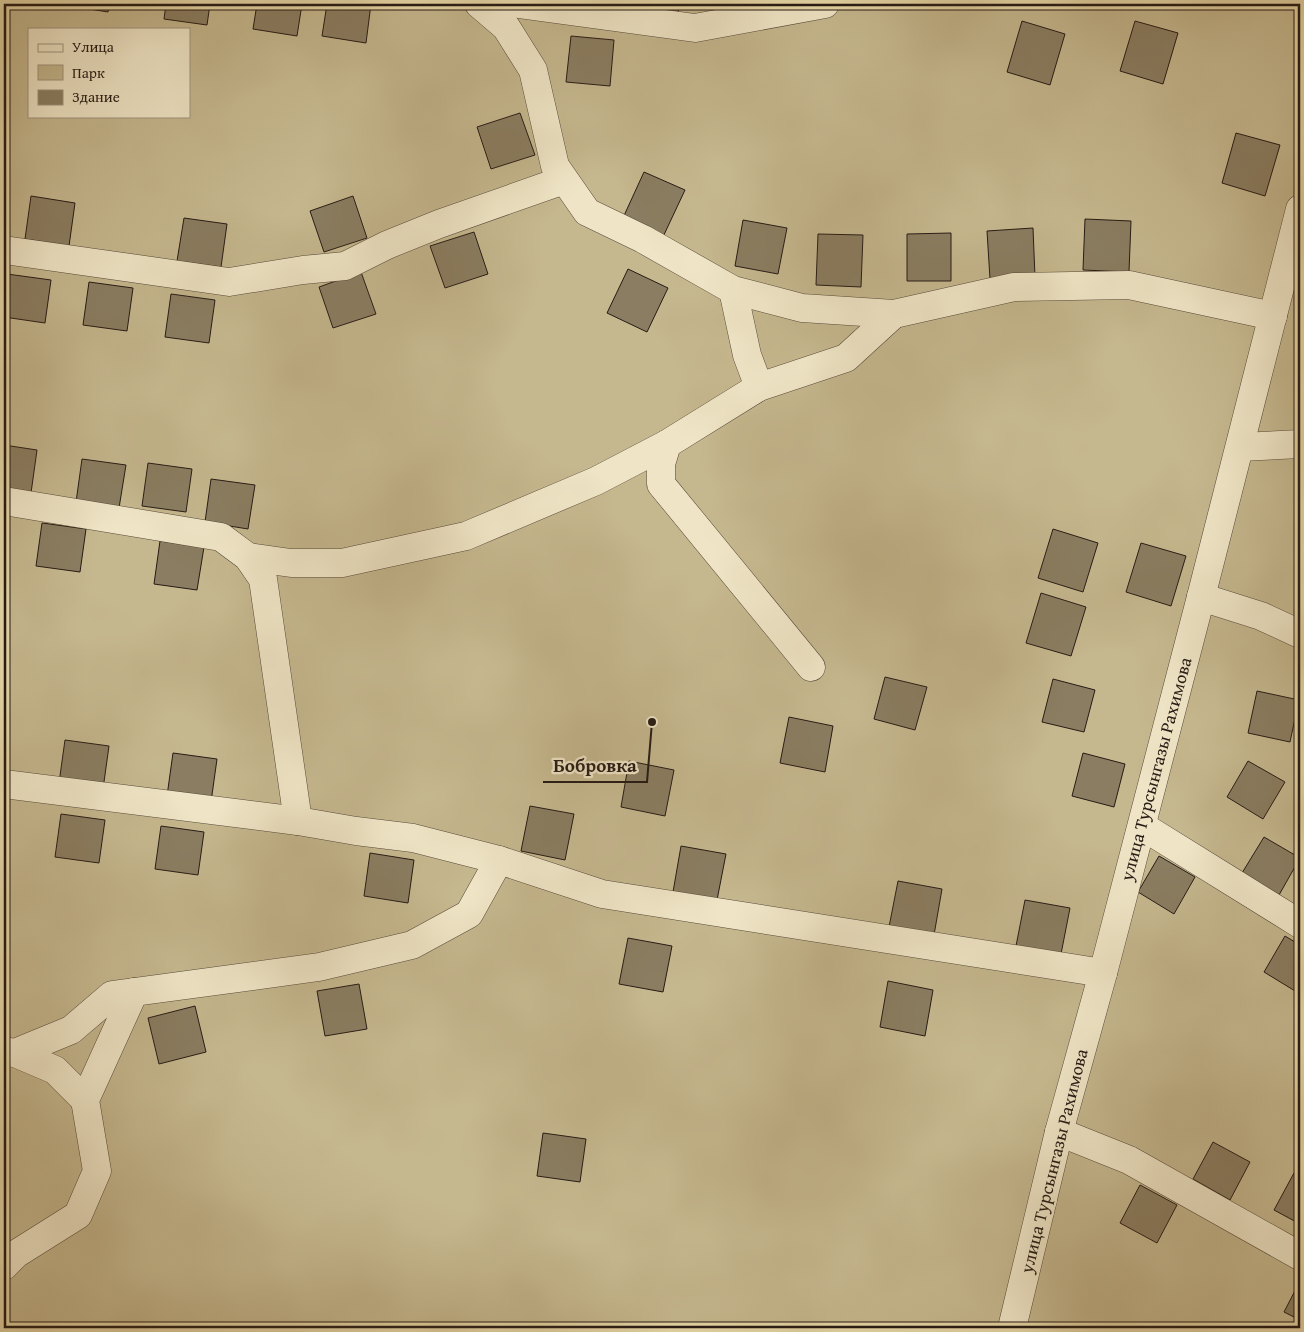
<svg xmlns="http://www.w3.org/2000/svg" width="1304" height="1332" viewBox="0 0 1304 1332" font-family="'Gentium Book Plus',serif">
  <style>
    .green { fill: #c5b78e; stroke: #766952; fill-rule: evenodd }
    .building { fill: #8a7d61; stroke: #261b15 }
    .lines { fill: none; stroke-linecap: round; stroke-linejoin: round }
    .minor-casing { stroke: #564a3a; stroke-width: 29 }
    .minor { stroke: #efe5c6; stroke-width: 28 }
    .labels { text-anchor: middle; stroke-width: 4.5; stroke-linejoin: round; paint-order: stroke }
    .street-label { font-size: 18px; fill: #261b15; stroke: #efe5c6 }
    .leader { fill: none; stroke: #261b15; stroke-width: 2 }
    .callout-dot { fill: #261b15; stroke: #efe5c6; stroke-width: 2 }
    .callout-label { font-size: 19px; text-anchor: middle; font-weight: bold; fill: #261b15; stroke: #efe5c6; stroke-width: 4.5; stroke-linejoin: round; paint-order: stroke }
  </style>
  <rect width="100%" height="100%" fill="#e6d7a7"/>
  <filter id="stains"><feTurbulence type="fractalNoise" baseFrequency=".004" numOctaves="4"/><feColorMatrix values="0 0 0 0 .2 0 0 0 0 .09 0 0 0 0 .02 0 0 0 .5 -.17"/></filter>
  <radialGradient id="worn" r=".72"><stop offset=".6" stop-color="#630" stop-opacity="0"/><stop offset="1" stop-color="#630" stop-opacity=".3"/></radialGradient>
  <path class="green" d="M 4,4 L 1300,4 L 1300,1328 L 4,1328 ZM 29,29 L 189,29 L 189,116 L 29,116 Z"/>
  <g class="building">
    <path d="M 65,4 L 110,4 L 108,12 L 65,5 Z"/>
    <path d="M 166,4 L 210,4 L 207,25 L 164,19 Z"/>
    <path d="M 257,4 L 302,4 L 297,36 L 253,29 Z"/>
    <path d="M 327,4 L 371,4 L 366,43 L 322,36 Z"/>
    <path d="M 635,4 L 679,4 L 678,15 L 634,12 Z"/>
    <path d="M 1022,21 L 1065,34 L 1050,85 L 1007,72 Z"/>
    <path d="M 1135,21 L 1178,33 L 1163,84 L 1120,71 Z"/>
    <path d="M 571,36 L 614,40 L 610,86 L 566,82 Z"/>
    <path d="M 520,113 L 535,155 L 491,169 L 477,127 Z"/>
    <path d="M 1236,133 L 1280,145 L 1265,196 L 1222,183 Z"/>
    <path d="M 644,172 L 685,190 L 662,239 L 622,220 Z"/>
    <path d="M 31,196 L 75,203 L 69,246 L 25,239 Z"/>
    <path d="M 353,196 L 367,238 L 324,252 L 310,211 Z"/>
    <path d="M 184,218 L 227,224 L 221,267 L 177,261 Z"/>
    <path d="M 1085,219 L 1131,221 L 1129,272 L 1083,270 Z"/>
    <path d="M 743,220 L 787,228 L 778,274 L 735,266 Z"/>
    <path d="M 1033,228 L 1035,277 L 990,279 L 987,231 Z"/>
    <path d="M 474,232 L 488,274 L 445,288 L 430,246 Z"/>
    <path d="M 951,233 L 951,281 L 907,281 L 907,234 Z"/>
    <path d="M 818,234 L 863,235 L 861,287 L 816,285 Z"/>
    <path d="M 628,269 L 668,288 L 647,332 L 607,313 Z"/>
    <path d="M 361,272 L 376,314 L 333,328 L 319,287 Z"/>
    <path d="M 7,274 L 51,280 L 45,323 L 4,317 L 4,300 Z"/>
    <path d="M 89,282 L 133,288 L 127,331 L 83,325 Z"/>
    <path d="M 171,294 L 215,300 L 209,343 L 165,337 Z"/>
    <path d="M 4,445 L 37,450 L 31,493 L 4,489 Z"/>
    <path d="M 82,459 L 126,465 L 119,508 L 76,502 Z"/>
    <path d="M 148,463 L 192,469 L 186,512 L 142,506 Z"/>
    <path d="M 211,479 L 255,485 L 248,529 L 205,522 Z"/>
    <path d="M 42,523 L 86,529 L 80,572 L 36,566 Z"/>
    <path d="M 1053,529 L 1098,543 L 1083,592 L 1038,578 Z"/>
    <path d="M 160,541 L 204,547 L 197,590 L 154,584 Z"/>
    <path d="M 1141,543 L 1186,556 L 1171,606 L 1126,592 Z"/>
    <path d="M 1041,593 L 1086,607 L 1071,656 L 1026,643 Z"/>
    <path d="M 885,677 L 927,687 L 915,730 L 874,719 Z"/>
    <path d="M 1053,679 L 1095,690 L 1084,732 L 1042,722 Z"/>
    <path d="M 1257,691 L 1299,700 L 1290,742 L 1248,733 Z"/>
    <path d="M 789,717 L 833,726 L 825,772 L 780,763 Z"/>
    <path d="M 65,740 L 109,746 L 103,789 L 59,783 Z"/>
    <path d="M 173,753 L 217,759 L 211,802 L 167,796 Z"/>
    <path d="M 1083,753 L 1125,764 L 1114,807 L 1072,796 Z"/>
    <path d="M 629,761 L 674,770 L 665,816 L 621,807 Z"/>
    <path d="M 1248,761 L 1285,782 L 1263,819 L 1227,797 Z"/>
    <path d="M 530,806 L 574,814 L 565,860 L 521,851 Z"/>
    <path d="M 61,814 L 105,820 L 99,863 L 55,857 Z"/>
    <path d="M 161,826 L 204,832 L 198,875 L 155,869 Z"/>
    <path d="M 1264,837 L 1300,858 L 1279,895 L 1242,873 Z"/>
    <path d="M 681,846 L 726,854 L 717,900 L 673,892 Z"/>
    <path d="M 370,853 L 414,860 L 408,903 L 364,896 Z"/>
    <path d="M 1159,856 L 1195,877 L 1174,914 L 1138,892 Z"/>
    <path d="M 898,881 L 942,889 L 934,935 L 889,927 Z"/>
    <path d="M 1025,900 L 1070,908 L 1061,954 L 1016,946 Z"/>
    <path d="M 1285,936 L 1300,945 L 1300,994 L 1264,972 Z"/>
    <path d="M 628,938 L 672,946 L 663,992 L 619,984 Z"/>
    <path d="M 888,981 L 933,990 L 925,1036 L 880,1027 Z"/>
    <path d="M 359,984 L 367,1029 L 325,1036 L 317,991 Z"/>
    <path d="M 195,1006 L 206,1052 L 159,1064 L 148,1018 Z"/>
    <path d="M 543,1133 L 586,1139 L 580,1182 L 537,1176 Z"/>
    <path d="M 1213,1142 L 1250,1162 L 1230,1200 L 1193,1179 Z"/>
    <path d="M 1294,1173 L 1300,1176 L 1300,1224 L 1274,1210 Z"/>
    <path d="M 1140,1185 L 1177,1205 L 1157,1243 L 1120,1223 Z"/>
    <path d="M 1300,1281 L 1300,1320 L 1284,1312 Z"/>
  </g>
  <g class="lines">
    <g class="minor-casing">
      <g id="minor">
        <path d="M 479,4 L 506,27 L 533,70 L 555,166 L 587,212 L 643,239 L 733,290 L 802,308 L 894,314 L 1014,287 L 1129,285 L 1273,316"/>
        <path d="M 518,4 L 695,28 L 825,4"/>
        <path d="M 4,250 L 229,282 L 303,270 L 345,266 L 387,245 L 439,224 L 564,180"/>
        <path d="M 733,290 L 747,355 L 759,387"/>
        <path d="M 1240,447 L 1300,444"/>
        <path d="M 4,501 L 221,537 L 248,557 L 263,579 L 298,821"/>
        <path d="M 248,557 L 291,563 L 342,563 L 466,536 L 596,481 L 667,444"/>
        <path d="M 1201,597 L 1261,616 L 1300,634"/>
        <path d="M 811,667 L 661,484 L 661,464 L 667,444 L 759,387 L 846,358 L 894,314"/>
        <path d="M 4,784 L 298,821 L 356,831 L 413,838 L 499,860 L 602,894 L 1103,973"/>
        <path d="M 1142,826 L 1300,924"/>
        <path d="M 4,1051 L 15,1053 L 71,1030 L 112,995 L 319,967 L 412,945 L 469,914 L 499,860"/>
        <path d="M 15,1053 L 55,1070 L 85,1100"/>
        <path d="M 1059,1132 L 1129,1160 L 1300,1256"/>
        <path d="M 4,1266 L 16,1254 L 78,1215 L 97,1171 L 85,1100 L 134,992"/>
        <path d="M 1012,1328 L 1059,1132 L 1103,973 L 1201,597 L 1300,209"/>
      </g>
    </g>
    <use href="#minor" class="minor"/>
  </g>
  <g class="labels">
    <g class="street-label">
      <text transform="translate(1156 769) rotate(-75)" y="6">улица Турсынгазы Рахимова</text>
      <text transform="translate(1054 1161) rotate(-76)" y="6">улица Турсынгазы Рахимова</text>
    </g>
  </g>
  <path class="leader" d="M652 722L647 782H543"/>
  <circle class="callout-dot" cx="652" cy="722" r="5"/>
  <g class="callout-label">
    <text x="595" y="772">Бобровка</text>
  </g>
  <rect width="1304" height="1332" fill="none" stroke="#e6d7a7" stroke-width="20"/>
  <rect x="5" y="5" width="1294" height="1322" fill="none" stroke="#261b15" stroke-width="2.5"/>
  <rect x="10" y="10" width="1284" height="1312" fill="none" stroke="#261b15"/>
  <rect x="28" y="28" width="162" height="90" fill="#efe5c6" stroke="#9f947f"/>
  <rect x="38" y="44" width="25" height="8" fill="#efe5c6" stroke="#9f947f"/>
  <text x="72" y="52" font-size="15" fill="#261b15">Улица</text>
  <rect x="38" y="65" width="25" height="15" fill="#c5b78e" stroke="#9f947f"/>
  <text x="72" y="78" font-size="15" fill="#261b15">Парк</text>
  <rect x="38" y="90" width="25" height="15" fill="#8a7d61" stroke="#9f947f"/>
  <text x="72" y="102" font-size="15" fill="#261b15">Здание</text>
  <rect width="100%" height="100%" filter="url(#stains)"/>
  <rect width="100%" height="100%" fill="url(#worn)"/>
</svg>
